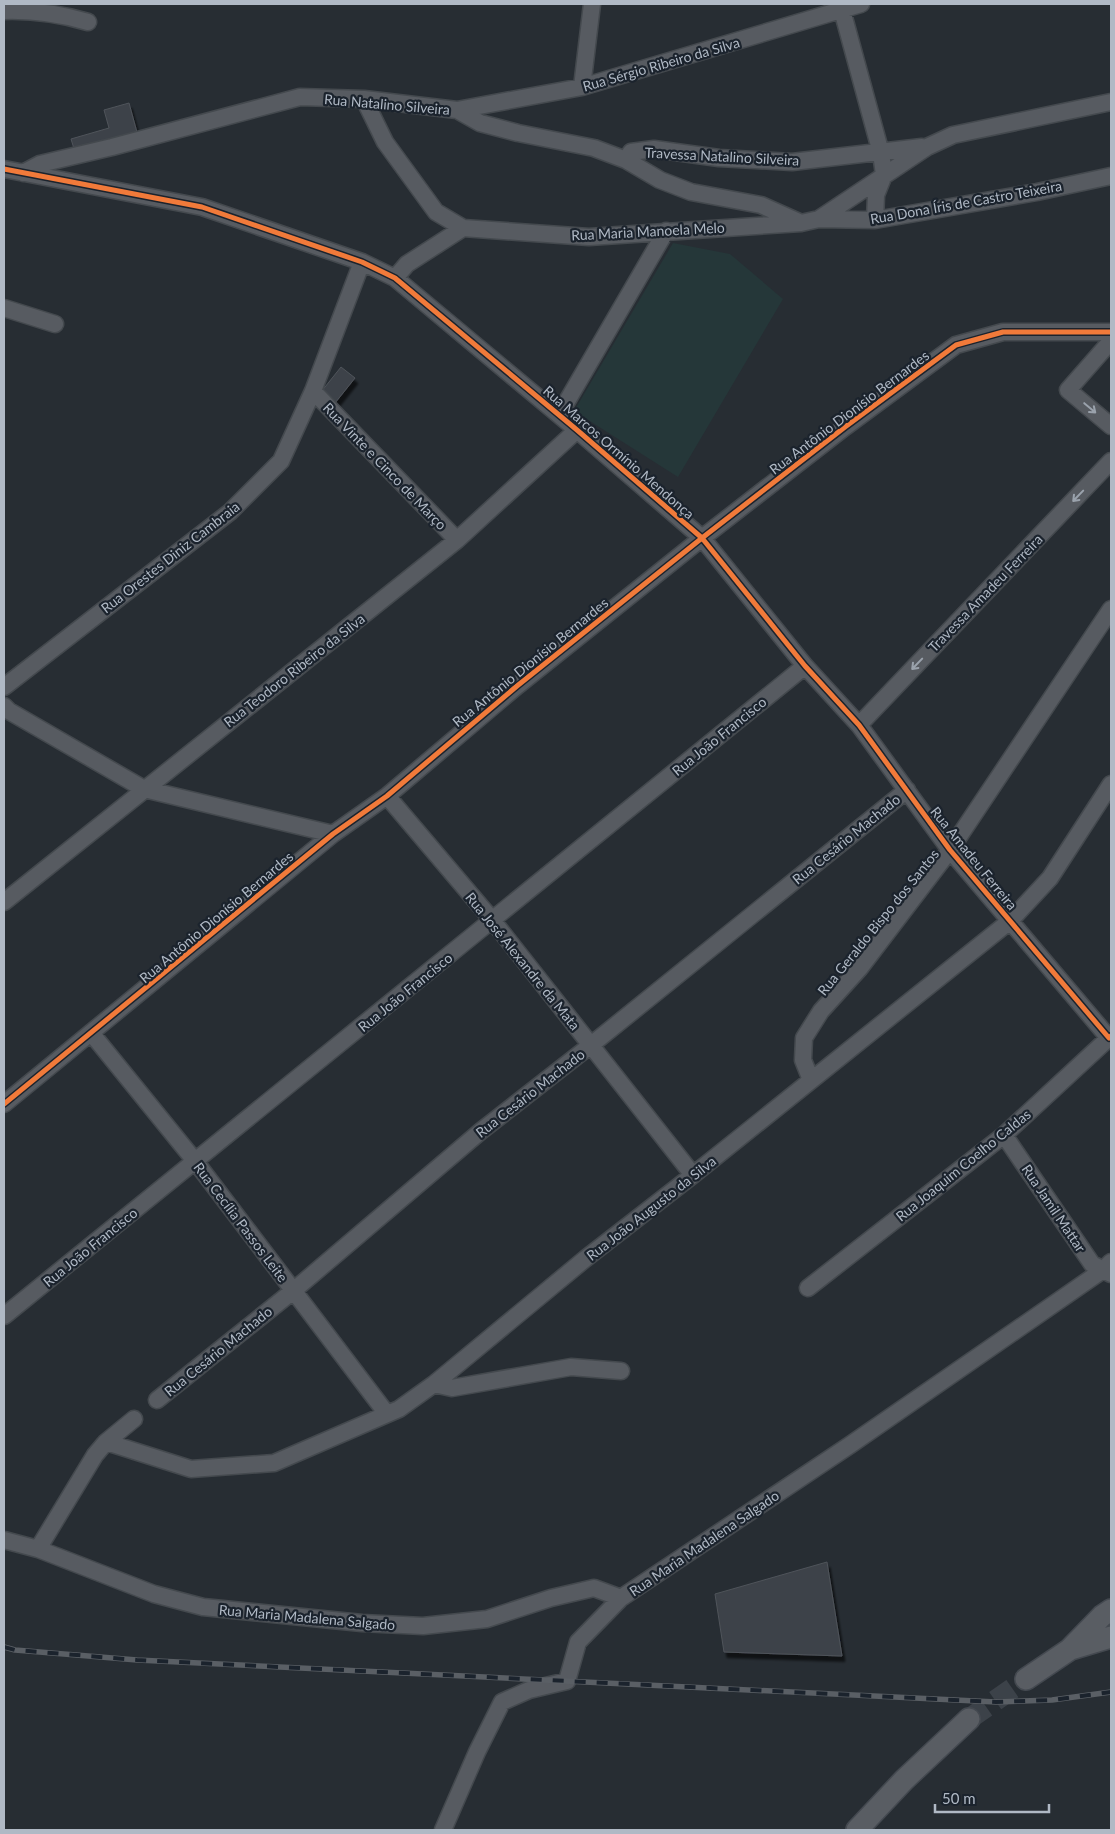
<svg xmlns="http://www.w3.org/2000/svg" width="1115" height="1834" viewBox="0 0 1115 1834" font-family="Lato,sans-serif">
	<style>
		.green { fill: #253739 }
		.building { fill: #3e4248; stroke: #4f545b; filter: url(#shadow) }
		.lines { fill: none; stroke-linecap: round; stroke-linejoin: round }
		.major-tunnel { stroke: #3c4249; stroke-width: 21; stroke-dasharray: 21 11; stroke-linecap: butt }
		.minor-casing { stroke: #44494e; stroke-width: 19 }
		.major-casing { stroke: #444950; stroke-width: 24 }
		.minor { stroke: #575b61; stroke-width: 16 }
		.major { stroke: #595d63; stroke-width: 21 }
		.rail-casing { stroke: #5a5f65; stroke-width: 5.5 }
		.rail { stroke: #1b232d; stroke-width: 4; stroke-dasharray: 11; stroke-linecap: butt }
		.cycleway-casing { stroke: #1b232d; stroke-width: 8 }
		.cycleway { stroke: #f17a3a; stroke-width: 5 }
		.oneway { stroke: #9aa2ac }
		.labels { text-anchor: middle; dominant-baseline: central; stroke-width: 4.5; stroke-linejoin: round; paint-order: stroke }
		.street-label { font-size: 14px; fill: #b0b9c5; stroke: #1b232d }
	</style>
	<defs>
		<filter id="shadow"><feDropShadow dx="3" dy="5.5" stdDeviation="1" flood-color="#0009"/></filter>
	</defs>
	<rect width="100%" height="100%" fill="#272d33"/>
	<path class="green" d="M673,243L730,254L783,299L678,477L574,411Z"/>
	<path class="building" d="M129,103L138,136L76,155L71,139L109,128L104,110Z
		M341,367L355,378L335,403L321,392Z
		M827,1562L842,1656L724,1652L715,1594Z"/>
	<g class="lines">
		<path class="major-tunnel" d="M969,1719L1026,1679"/>
		<defs>
			<path id="minor" d="M842,10L881,153L884,175L876,195L875,220
				M4,11C33,10 60,14 88,22
				M582,87L592,4
				M364,99L385,142L436,212L463,228L589,237L801,223L819,219L875,220L1037,192L1111,176
				M457,110L582,87L861,4
				M626,160L631,152L654,149L719,158L792,162L922,147
				M4,169L202,207L362,262L395,278L577,430L702,538L805,666L859,725L950,850L1109,1038
				M23,173L40,164L112,147L300,97L364,99L457,110L480,123L518,133L594,148L626,160L660,180L691,192L761,205L799,222
				M819,219L927,147L953,135L1111,102
				M395,278L407,264L463,228
				M4,308L55,324
				M1111,341L1068,390L1111,426
				M313,391L457,540
				M559,415L666,231
				M4,687L230,512L281,461L313,391L362,262
				M4,706L9,711L144,789L333,834
				M859,725L1111,461
				M387,796L493,921L693,1175
				M4,902L457,540L577,430
				M92,1034L195,1161L387,1414
				M811,1080L803,1060L804,1038L821,1011L860,968L950,850L1111,609
				M4,1104L333,834L387,796L517,686L702,538L845,427L956,345L1003,332H1111
				M1004,1135L1092,1264L1111,1274
				M808,1288L1004,1135L1111,1036
				M4,1316L805,666
				M434,1384L452,1388L571,1367L621,1371
				M157,1400L293,1291L481,1131L591,1045L907,790
				M106,1442L191,1469L274,1463L399,1409L434,1384L585,1259L693,1175L1010,921L1050,878L1111,784
				M4,1540L38,1549L154,1594L203,1607L362,1623L423,1626L487,1619L551,1598L594,1588L621,1598
				M38,1549L95,1455L106,1442L134,1419
				M443,1830L477,1752L502,1702L529,1690L567,1681L578,1642L621,1598L850,1445L1103,1270L1111,1262"/>
			<path id="major" d="M1071,1649L1111,1637
				M1026,1679L1069,1650L1102,1616L1111,1610
				M857,1830L904,1780L969,1719"/>
		</defs>
		<use href="#minor" class="minor-casing"/>
		<use href="#major" class="major-casing"/>
		<use href="#minor" class="minor"/>
		<use href="#major" class="major"/>
		<defs>
			<path id="rail" d="M4,1647L15,1650L137,1660L996,1702L1052,1700L1111,1692"/>
		</defs>
		<use href="#rail" class="rail-casing"/>
		<use href="#rail" class="rail"/>
		<defs>
			<path id="cycleway" d="M4,169L202,207L362,262L395,278L577,430L702,538L805,666L859,725L950,850L1109,1038L1111,1036
				M4,1104L333,834L387,796L517,686L702,538L845,427L956,345L1003,332H1111"/>
		</defs>
		<use href="#cycleway" class="cycleway-casing"/>
		<use href="#cycleway" class="cycleway"/>
	</g>
	<defs><path id="oneway-shaft" d="M-6 0H5M1.5-3L5.5 0L1.5 3" fill="none" stroke-width="1.6" stroke-linecap="round" stroke-linejoin="round" transform="scale(1.25)"/></defs>
	<g class="oneway">
		<use href="#oneway-shaft" transform="translate(1090 408) rotate(40)"/>
		<use href="#oneway-shaft" transform="translate(1078 496) rotate(134)"/>
		<use href="#oneway-shaft" transform="translate(917 664) rotate(134)"/>
	</g>
	<g class="labels">
		<g class="street-label">
			<text transform="translate(661 64) rotate(-16)">Rua Sérgio Ribeiro da Silva</text>
			<text transform="translate(387 104) rotate(5)">Rua Natalino Silveira</text>
			<text transform="translate(722 156) rotate(3)">Travessa Natalino Silveira</text>
			<text transform="translate(966 202) rotate(-10)">Rua Dona Íris de Castro Teixeira</text>
			<text transform="translate(648 231) rotate(-3)">Rua Maria Manoela Melo</text>
			<text transform="translate(849 412) rotate(-37)">Rua Antônio Dionísio Bernardes</text>
			<text transform="translate(619 452) rotate(41)">Rua Marcos Ormínio Mendonça</text>
			<text transform="translate(385 466) rotate(46)">Rua Vinte e Cinco de Março</text>
			<text transform="translate(170 557) rotate(-38)">Rua Orestes Diniz Cambraia</text>
			<text transform="translate(985 593) rotate(-46)">Travessa Amadeu Ferreira</text>
			<text transform="translate(530 662) rotate(-39)">Rua Antônio Dionísio Bernardes</text>
			<text transform="translate(294 670) rotate(-38)">Rua Teodoro Ribeiro da Silva</text>
			<text transform="translate(719 736) rotate(-39)">Rua João Francisco</text>
			<text transform="translate(846 839) rotate(-39)">Rua Cesário Machado</text>
			<text transform="translate(974 858) rotate(51)">Rua Amadeu Ferreira</text>
			<text transform="translate(216 917) rotate(-40)">Rua Antônio Dionísio Bernardes</text>
			<text transform="translate(878 922) rotate(-51)">Rua Geraldo Bispo dos Santos</text>
			<text transform="translate(523 961) rotate(51)">Rua José Alexandre da Mata</text>
			<text transform="translate(405 992) rotate(-39)">Rua João Francisco</text>
			<text transform="translate(530 1093) rotate(-38)">Rua Cesário Machado</text>
			<text transform="translate(963 1165) rotate(-39)">Rua Joaquim Coelho Caldas</text>
			<text transform="translate(651 1208) rotate(-38)">Rua João Augusto da Silva</text>
			<text transform="translate(1054 1208) rotate(56)">Rua Jamil Mattar</text>
			<text transform="translate(241 1222) rotate(53)">Rua Cecília Passos Leite</text>
			<text transform="translate(90 1247) rotate(-39)">Rua João Francisco</text>
			<text transform="translate(218 1351) rotate(-39)">Rua Cesário Machado</text>
			<text transform="translate(704 1543) rotate(-34)">Rua Maria Madalena Salgado</text>
			<text transform="translate(307 1617) rotate(5)">Rua Maria Madalena Salgado</text>
		</g>
	</g>
	<rect width="1115" height="1834" fill="none" stroke="#b0b9c5" stroke-width="10"/>
	<path d="M935 1804v8h114v-8" fill="none" stroke="#b0b9c5" stroke-width="2.5"/>
	<text x="942" y="1804" font-size="15" fill="#b0b9c5" stroke="#1b232d" stroke-width="4" paint-order="stroke">50 m</text>
</svg>
